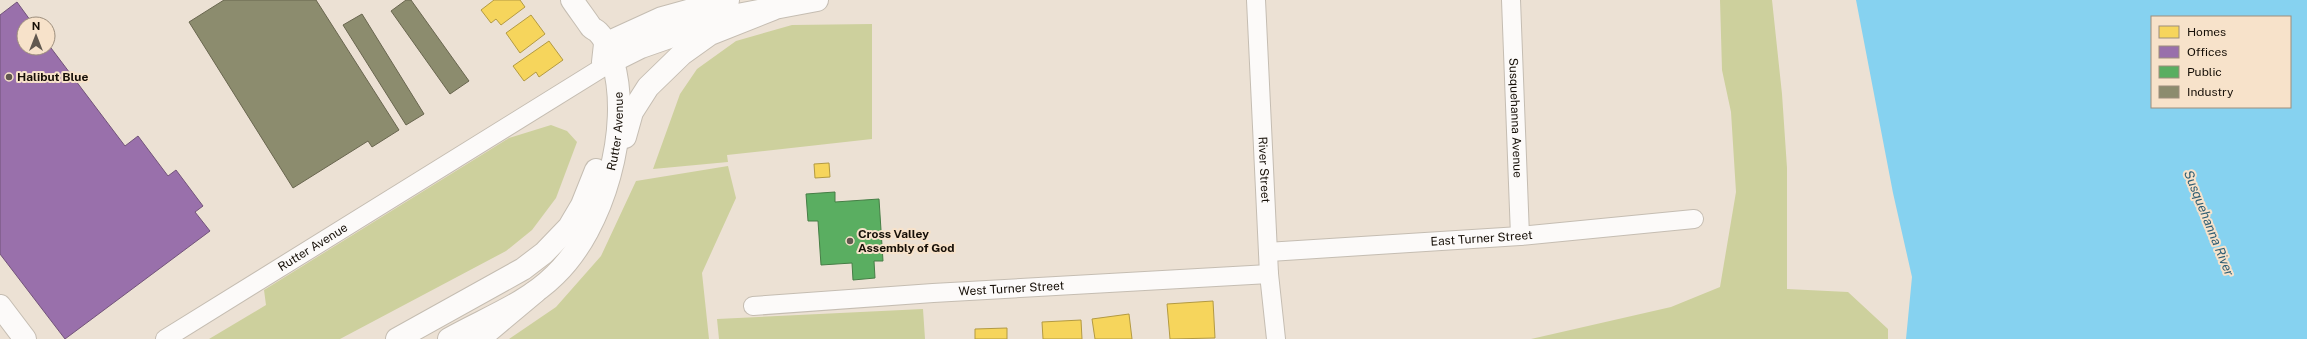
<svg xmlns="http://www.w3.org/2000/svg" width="2307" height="339" viewBox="0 0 2307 339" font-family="'Public Sans',sans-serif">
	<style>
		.green { fill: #cdd09d }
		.water { fill: #86d2f0; fill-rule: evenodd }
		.homes { fill: #f6d55c; stroke: #b39a42 }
		.offices { fill: #9970ab; stroke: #72537a }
		.public { fill: #5aae61; stroke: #467e46 }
		.industry { fill: #8c8c6e; stroke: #69664f }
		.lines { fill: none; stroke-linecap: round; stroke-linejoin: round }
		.minor-casing { stroke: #c5bdb2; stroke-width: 20 }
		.tertiary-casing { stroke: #c5bdb2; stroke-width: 24 }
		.secondary-casing { stroke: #c5bdb2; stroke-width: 24 }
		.motorway-casing { stroke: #c5bdb2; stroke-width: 24 }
		.minor { stroke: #fcfaf9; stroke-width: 18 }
		.tertiary { stroke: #fcfaf9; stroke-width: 22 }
		.secondary { stroke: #fcfaf9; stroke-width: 22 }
		.motorway { stroke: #fcfaf9; stroke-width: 22 }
		.poi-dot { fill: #61584f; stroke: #f7e2ca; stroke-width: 1.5 }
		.labels { text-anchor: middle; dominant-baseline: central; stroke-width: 4; stroke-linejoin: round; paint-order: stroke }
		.poi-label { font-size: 12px; font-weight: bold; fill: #160f07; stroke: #f7e2ca; text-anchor: start }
		.street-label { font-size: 12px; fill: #160f07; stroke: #f7e2ca }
		.water-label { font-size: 13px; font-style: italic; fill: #305e73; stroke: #f7e2ca }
	</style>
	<rect width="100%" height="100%" fill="#ece1d4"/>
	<path class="green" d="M1720,0H1772L1782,94L1787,168V289L1848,292L1888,329V339H1531L1671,307L1720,287L1736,192L1731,112L1722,70Z
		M872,24V139L727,155L728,162L653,169L680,94L697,69L736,41L792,25Z
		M551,125L567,131L577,142L556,198L532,230L506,251L340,339H209L266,305L264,290L509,138Z
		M728,166L736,198L702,273L709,339H509L556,307L601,256L636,181Z
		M923,309L925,339H719L717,319Z"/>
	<path class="water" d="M1856,0H2307V339H1906L1912,277L1893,193ZM2152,17H2290V107H2152Z"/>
	<path class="homes" d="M494,0H520L525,7L501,25L496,19L491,23L481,10Z
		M531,15L545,34L520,53L506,33Z
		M549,41L563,60L539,77L536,72L524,81L513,66Z
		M829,163L830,177L815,178L814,164Z
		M1213,301L1215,338L1170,339L1167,304Z
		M1129,314L1132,339H1095L1092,319Z
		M1081,320L1082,339H1043L1042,322Z
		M1007,328V339H975V329Z"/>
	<path class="offices" d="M17,2L33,24H24V48H48V44L125,146L138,136L168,176L176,170L203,206L195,212L210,231L65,339L0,254V15Z"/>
	<path class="public" d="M835,192V202L879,199L883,261H874L875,278L853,280L852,263L821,265L818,221H808L806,194Z"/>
	<path class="industry" d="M224,0H316L399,130L372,147L368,141L293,188L189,22Z
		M406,0H411L469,81L450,94L391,11Z
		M362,14L424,114L406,125L343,25Z"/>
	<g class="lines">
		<defs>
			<g id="minor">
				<path id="s1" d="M1256,0L1269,274L1276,339"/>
				<path id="s2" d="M1511,0L1520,236"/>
				<path id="s3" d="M1268,252L1520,236L1694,219"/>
				<path id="s4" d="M753,306L933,293L1269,274"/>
				<path id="s5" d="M165,339L613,61"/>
			</g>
			<path id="tertiary" d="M613,61L641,47L727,17L817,0
				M603,62L605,44L662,18L728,0"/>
			<g id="secondary">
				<path d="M625,137L632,112L648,87L682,54L710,34L773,9"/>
				<path d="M397,339L523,269L544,253L569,227L582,205L596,170"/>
				<path id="s6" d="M449,339C484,319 526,304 555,275C604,228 632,128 613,62C611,53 605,39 598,32C596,30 593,29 591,27C585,18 578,9 572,0"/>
			</g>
			<path id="motorway" d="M0,306L25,339
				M479,339L535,292"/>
		</defs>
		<use href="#minor" class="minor-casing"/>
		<use href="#tertiary" class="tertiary-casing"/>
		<use href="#secondary" class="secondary-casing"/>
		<use href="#motorway" class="motorway-casing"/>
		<use href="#minor" class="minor"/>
		<use href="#tertiary" class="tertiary"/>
		<use href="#secondary" class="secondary"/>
		<use href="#motorway" class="motorway"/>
	</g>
	<g class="poi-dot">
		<circle cx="9" cy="77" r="4"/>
		<circle cx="850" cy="241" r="4"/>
	</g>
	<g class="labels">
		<g class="poi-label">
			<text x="17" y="77">Halibut Blue</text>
			<text x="858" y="234">Cross Valley<tspan x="858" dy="14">Assembly of God</tspan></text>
		</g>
		<g class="street-label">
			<text stroke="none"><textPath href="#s2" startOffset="118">Susquehanna Avenue</textPath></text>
			<text stroke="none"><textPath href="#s6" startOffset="284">Rutter Avenue</textPath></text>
			<text stroke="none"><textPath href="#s1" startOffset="170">River Street</textPath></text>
			<text stroke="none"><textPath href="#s3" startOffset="214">East Turner Street</textPath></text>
			<text stroke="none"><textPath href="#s5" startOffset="174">Rutter Avenue</textPath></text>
			<text stroke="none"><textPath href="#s4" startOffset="259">West Turner Street</textPath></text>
		</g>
		<g class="water-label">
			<text transform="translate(2209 223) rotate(68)">Susquehanna River</text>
		</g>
	</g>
	<rect x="2151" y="16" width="140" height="92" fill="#f7e2ca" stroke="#9d8e7c"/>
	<rect x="2159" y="26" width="20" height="12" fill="#f6d55c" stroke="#9d8e7c"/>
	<text x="2187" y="36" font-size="12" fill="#160f07">Homes</text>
	<rect x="2159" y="46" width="20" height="12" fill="#9970ab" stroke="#9d8e7c"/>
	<text x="2187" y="56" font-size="12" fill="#160f07">Offices</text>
	<rect x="2159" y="66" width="20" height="12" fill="#5aae61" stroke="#9d8e7c"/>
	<text x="2187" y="76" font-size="12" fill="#160f07">Public</text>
	<rect x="2159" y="86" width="20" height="12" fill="#8c8c6e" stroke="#9d8e7c"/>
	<text x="2187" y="96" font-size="12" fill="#160f07">Industry</text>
	<g transform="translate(36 36)"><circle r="19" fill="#f7e2ca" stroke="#9d8e7c"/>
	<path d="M0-3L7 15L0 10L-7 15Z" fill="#61584f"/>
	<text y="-6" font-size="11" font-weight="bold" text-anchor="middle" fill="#160f07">N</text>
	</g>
</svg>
